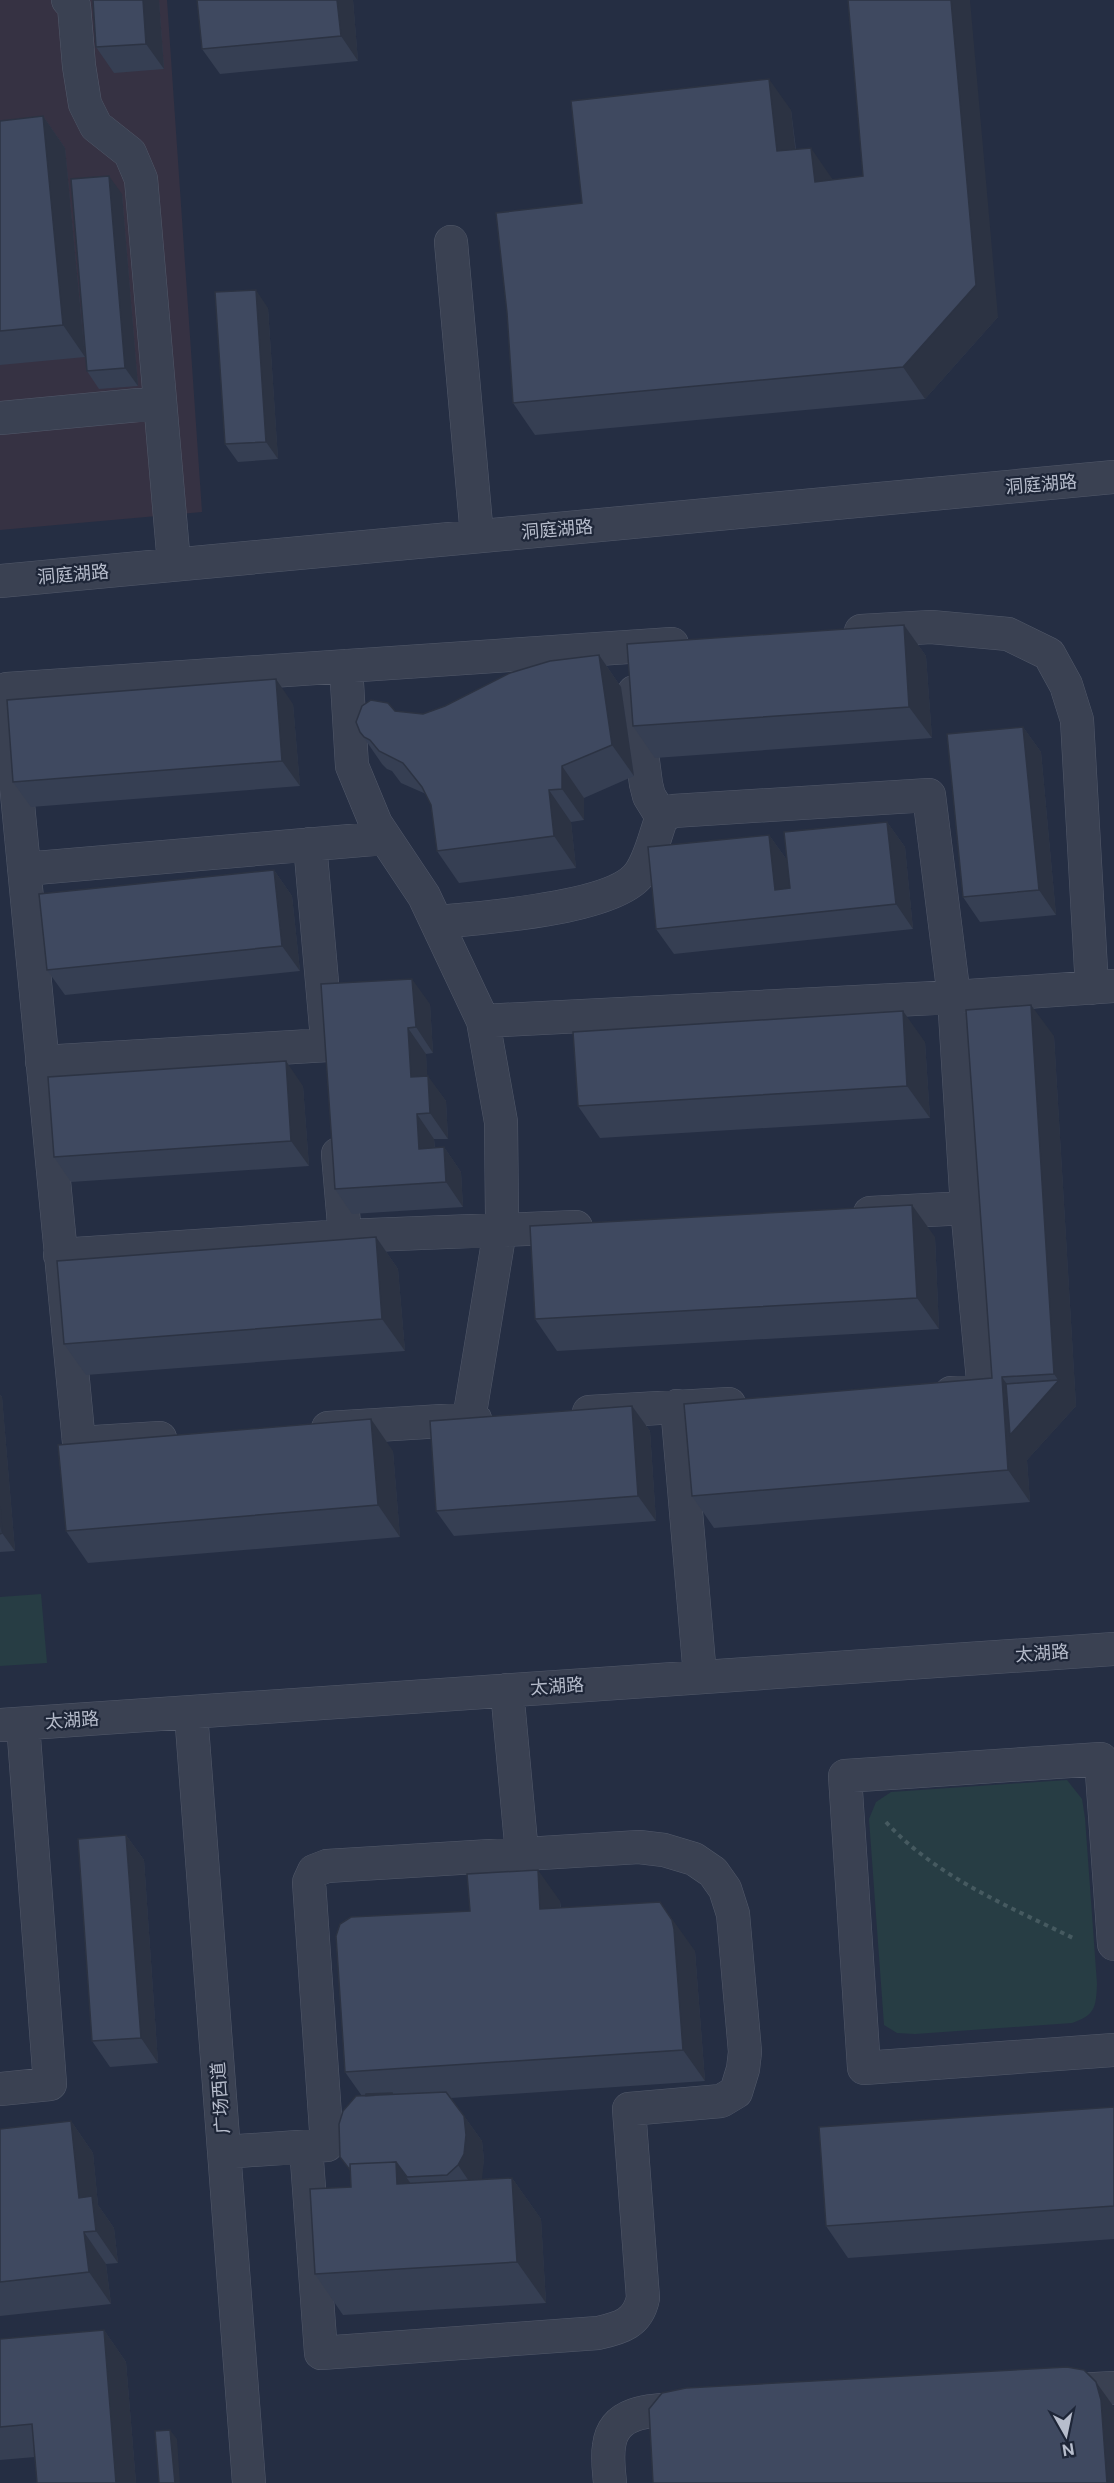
<svg xmlns="http://www.w3.org/2000/svg" width="1114" height="2483" viewBox="0 0 1114 2483" font-family="'Public Sans','Noto Sans SC',sans-serif">
	<style>
		.medical { fill: #363243 }
		.green { fill: #273d44 }
		.lines { fill: none; stroke-linecap: round; stroke-linejoin: round }
		.minor-casing { stroke: #52596a; stroke-width: 34 }
		.path { stroke: #465a60; stroke-width: 4; stroke-dasharray: 4.5 4.5; stroke-linecap: butt }
		.minor { stroke: #3a4152; stroke-width: 33 }
		.wall { fill: #363f53 }
		.shaded-wall { fill: #2c3343 }
		.building { fill: #3f4960; stroke: #2c3343; stroke-width: 1.5 }
		.labels { text-anchor: middle; dominant-baseline: central; stroke-width: 4.5; stroke-linejoin: round; paint-order: stroke }
		.street-label { font-size: 18px; fill: #b7bdcc; stroke: #1e2638 }
	</style>
	<rect width="100%" height="100%" fill="#252e43"/>
	<path class="medical" d="M0,0H167L202,512L0,530Z"/>
	<path class="green" d="M41,1594L47,1663L0,1666V1597Z
		M1067,1780L1082,1799L1085,1818L1097,1984C1096,2008 1095,2015 1072,2023L915,2034L897,2033L884,2025L869,1819L876,1802L891,1792Z"/>
	<g class="lines">
		<defs>
			<path id="minor" d="M68,0L74,6L79,66L85,104L96,126L130,153L141,179L174,564
				M451,242L477,536
				M0,418L160,403
				M0,581L1114,477
				M861,631L931,627L1008,634L1049,654L1066,685L1077,720L1092,988
				M346,666L352,766L376,824L424,896L483,1021L501,1122L502,1218L469,1419
				M634,692L646,784L649,796L662,817
				M310,844L326,1028
				M24,869L385,838
				M437,922C480,918 616,909 640,873C651,857 655,835 662,817L673,811L929,795L954,997L967,1208L984,1391L951,1393
				M483,1021L954,997L1114,986
				M42,1062L328,1045
				M870,1213L967,1208
				M345,1236L576,1227
				M60,1255L345,1236L338,1154
				M677,1406L700,1676
				M589,1412L729,1404
				M328,1428L475,1419
				M160,1438L79,1443L7,689L672,644
				M507,1690L522,1854
				M191,1713L249,2483
				M0,1725L1114,1649
				M1114,1944L1101,1759L845,1776L864,2068L1114,2050
				M0,2089L50,2084L23,1724
				M224,2152L327,2145L309,1882L314,1871L327,1866L639,1847L664,1850L694,1859L713,1872L725,1889L733,1914L745,2052L743,2069L736,2092L721,2101L629,2109L643,2298C638,2323 621,2328 598,2333L321,2353L306,2147
				M1056,2391L1114,2388
				M610,2483C609,2471 607,2458 609,2446C614,2405 662,2411 693,2409"/>
		</defs>
		<use href="#minor" class="minor-casing"/>
		<path class="path" d="M886,1822C936,1877 1010,1907 1075,1939"/>
		<use href="#minor" class="minor"/>
	</g>
	<path class="wall" d="M159,0L164,69L114,73L96,47Z
		M353,0L358,61L220,74L202,49Z
		M791,110L796,149L998,317L925,399L535,435L513,403L582,203Z
		M43,116L65,148L85,357L0,365V121Z
		M122,194L138,386L99,389L87,371Z
		M268,308L278,459L238,462L225,444Z
		M904,625L926,656L932,738L655,758L633,726Z
		M599,655L621,687L634,776L584,798V820L571,822L576,868L459,883L437,851L431,805L426,794L401,783L392,771L387,769L382,764L360,732L395,711L423,714Z
		M293,704L300,786L31,807L13,782Z
		M1023,727L1041,752L1056,915L980,922L963,897Z
		M887,822L905,847L913,929L674,954L656,929L769,835L787,860Z
		M274,870L292,896L300,971L65,995L47,970Z
		M321,984L430,1004L433,1053L426,1054L427,1076L446,1101L448,1139H434L435,1148L444,1147L461,1172L463,1207L352,1214L335,1189Z
		M1054,1036L1076,1406L1027,1460L1030,1502L714,1528L692,1496L992,1378Z
		M925,1042L930,1118L600,1138L578,1106Z
		M303,1086L309,1166L71,1182L54,1157Z
		M376,1237L398,1269L405,1351L86,1375L64,1344Z
		M935,1237L939,1329L557,1351L535,1319Z
		M0,1395L2,1397L15,1551L0,1552Z
		M632,1406L650,1431L656,1521L454,1536L436,1511Z
		M393,1451L400,1537L88,1563L66,1531Z
		M126,1835L144,1860L158,2063L110,2067L92,2041Z
		M560,1901L561,1908L695,1951L705,2081L451,2098L482,2141L484,2160L481,2179L512,2178L541,2219L546,2303L343,2315L315,2274L351,2187L350,2171L362,2096L345,2072L470,1911Z
		M1114,2107V2239L848,2258L826,2226Z
		M71,2121L93,2153L98,2205L114,2228L118,2263L106,2264L111,2304L0,2316V2129Z
		M104,2330L126,2362L136,2483H37L35,2457L0,2460V2339Z"/>
	<path class="shaded-wall" d="M143,0H159L164,69L146,44Z
		M337,0H353L358,61L341,36Z
		M951,0H970L998,317L925,399L903,367Z
		M769,79L791,110L799,183L777,151Z
		M43,116L65,148L85,357L63,325Z
		M811,148L833,180L815,182Z
		M109,176L122,194L138,386L125,368Z
		M256,290L268,308L278,459L266,442Z
		M904,625L926,656L932,738L909,707Z
		M599,655L621,687L634,776L612,745Z
		M276,679L293,704L300,786L282,761Z
		M1023,727L1041,752L1056,915L1039,890Z
		M562,766L584,798V820L562,789Z
		M549,790L571,822L576,868L554,836Z
		M887,822L905,847L913,929L896,904Z
		M769,835L787,860L793,915L775,890Z
		M274,870L292,896L300,971L282,946Z
		M412,979L430,1004L433,1053L416,1027Z
		M1031,1005L1054,1036L1076,1406L1054,1374Z
		M903,1011L925,1042L930,1118L907,1086Z
		M408,1028L426,1054L429,1102L411,1077Z
		M286,1061L303,1086L309,1166L291,1141Z
		M428,1076L446,1101L448,1139L430,1113Z
		M417,1114L434,1139L437,1174L419,1149Z
		M444,1147L461,1172L463,1207L446,1182Z
		M912,1205L935,1237L939,1329L917,1298Z
		M376,1237L398,1269L405,1351L382,1319Z
		M1002,1377L1024,1409L1059,1380L1076,1406L1027,1460L1030,1502L1008,1470Z
		M0,1395L2,1397L15,1551L2,1533L0,1506Z
		M632,1406L650,1431L656,1521L638,1496Z
		M371,1419L393,1451L400,1537L378,1505Z
		M126,1835L144,1860L158,2063L141,2038Z
		M538,1870L560,1901L562,1940L540,1909Z
		M660,1902L695,1951L705,2081L683,2050Z
		M464,2116L482,2141L484,2160L482,2179L475,2190L458,2165Z
		M71,2121L93,2153L98,2205L114,2228L118,2263L96,2231L79,2198Z
		M396,2162L424,2203L397,2184Z
		M512,2178L541,2219L546,2303L517,2262Z
		M84,2232L106,2264L111,2304L89,2272Z
		M104,2330L126,2362L136,2483H116Z
		M1096,2382L1114,2407V2483H1107Z
		M170,2430L177,2439L180,2483H175Z"/>
	<path class="building" d="M93,0H143L146,44L96,47Z
		M197,0H337L341,36L202,49Z
		M848,0H951L976,285L903,367L513,403L507,313L496,213L582,203L571,101L769,79L777,151L811,148L815,182L863,176Z
		M43,116L63,325L0,331V121Z
		M109,176L125,368L87,371L71,179Z
		M256,290L266,442L225,444L215,292Z
		M904,625L909,707L633,726L627,644Z
		M599,655L612,745L562,766V789L549,790L554,836L437,851L431,805L422,787L403,763L379,751L370,740L364,737L360,732L356,722L362,706L371,700L388,703L395,711L423,714L445,706L510,673L550,661Z
		M276,679L282,761L13,782L7,700Z
		M1023,727L1039,890L963,897L947,734Z
		M887,822L896,904L656,929L648,847L769,835L775,890L790,888L784,832Z
		M274,870L282,946L47,970L39,894Z
		M412,979L416,1027L408,1028L411,1077L428,1076L430,1113L417,1114L419,1149L444,1147L446,1182L335,1189L321,984Z
		M1031,1005L1054,1374L1002,1377L1008,1470L692,1496L684,1404L992,1378L966,1010Z
		M903,1011L907,1086L578,1106L573,1032Z
		M286,1061L291,1141L54,1157L48,1077Z
		M912,1205L917,1298L535,1319L530,1226Z
		M376,1237L382,1319L64,1344L57,1261Z
		M1059,1380L1010,1435L1006,1384Z
		M632,1406L638,1496L436,1511L430,1421Z
		M371,1419L378,1505L66,1531L58,1445Z
		M0,1506L2,1533L0,1534Z
		M126,1835L141,2038L92,2041L78,1839Z
		M538,1870L540,1909L660,1902L672,1920L674,1929L683,2050L345,2072L336,1936L340,1924L351,1917L470,1911L467,1874Z
		M446,2092L464,2116L466,2135L464,2154L458,2165L447,2175L407,2177L396,2162L350,2164V2170L340,2157L339,2124L343,2111L356,2096Z
		M392,2093V2094L366,2096V2094Z
		M1114,2107V2206L826,2226L819,2127Z
		M71,2121L79,2198L92,2196L96,2231L84,2232L89,2272L0,2282V2129Z
		M396,2162L397,2184L512,2178L517,2262L315,2274L310,2189L351,2187L350,2164Z
		M104,2330L116,2483H37L32,2424L0,2427V2339Z
		M1067,2367L1084,2370L1096,2382L1101,2400L1107,2483H653L649,2409L662,2393L686,2388Z
		M170,2430L175,2483H159L155,2431Z"/>
	<g class="labels">
		<g class="street-label">
			<text transform="translate(1041 484) rotate(-5)">洞庭湖路</text>
			<text transform="translate(557 529) rotate(-5)">洞庭湖路</text>
			<text transform="translate(73 574) rotate(-5)">洞庭湖路</text>
			<text transform="translate(1042 1653) rotate(-4)">太湖路</text>
			<text transform="translate(557 1686) rotate(-4)">太湖路</text>
			<text transform="translate(72 1720) rotate(-4)">太湖路</text>
			<text transform="translate(220 2098) rotate(-94)">广场西道</text>
		</g>
	</g>
	<g transform="translate(1066 2435) rotate(171)" stroke="#1e2638" stroke-width="4.5" paint-order="stroke">
	<path d="M0-4.5L10 22L0 15L-10 22Z" fill="#b7bdcc"/>
	<text y="-9" font-size="16" font-weight="bold" text-anchor="middle" fill="#b7bdcc">N</text>
	</g>
</svg>
